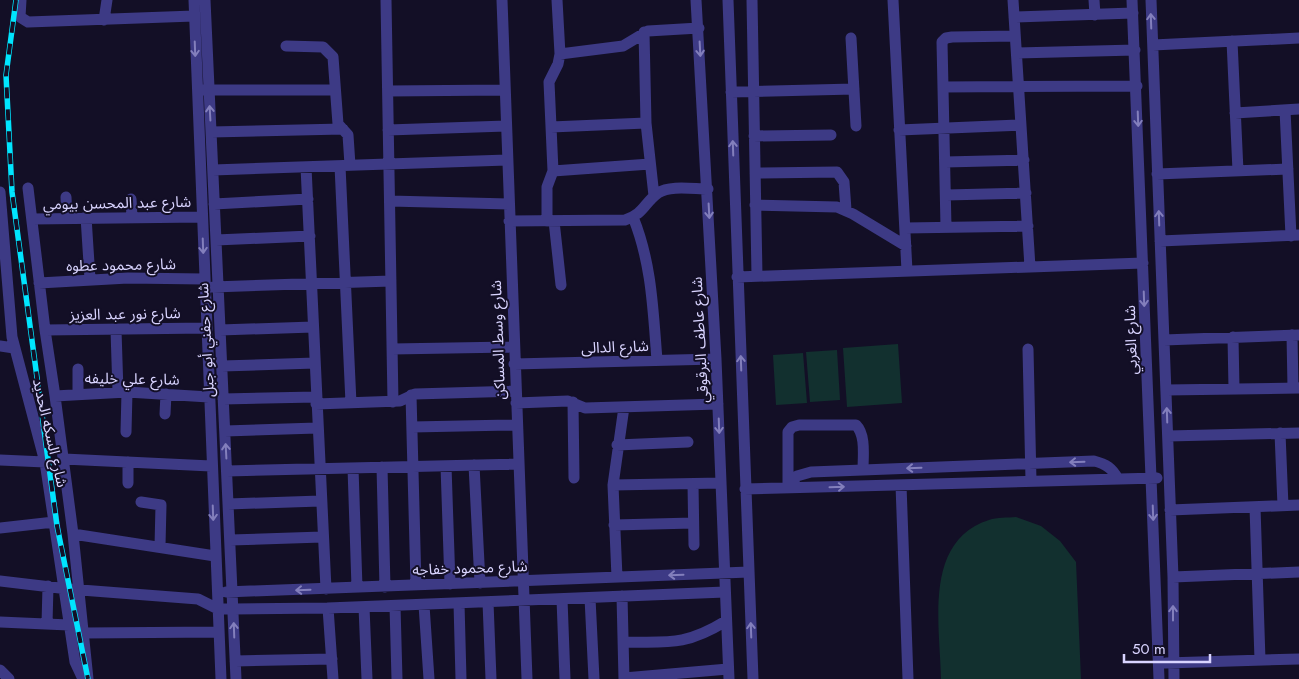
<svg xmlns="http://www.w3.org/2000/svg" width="1299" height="679" viewBox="0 0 1299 679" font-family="Jost,'Noto Sans Arabic',sans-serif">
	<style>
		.green { fill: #12302f }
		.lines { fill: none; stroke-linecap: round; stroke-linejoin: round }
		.minor { stroke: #3d3a85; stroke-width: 11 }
		.rail-casing { stroke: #00e5ff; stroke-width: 5.5 }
		.rail { stroke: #130f26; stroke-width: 4; stroke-dasharray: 11; stroke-linecap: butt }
		.oneway { stroke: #837fbc }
		.labels { text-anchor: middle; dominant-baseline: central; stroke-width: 4; stroke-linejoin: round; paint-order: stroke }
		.street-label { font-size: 15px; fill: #d9d4ff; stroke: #130f26 }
	</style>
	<rect width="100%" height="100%" fill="#130f26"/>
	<path class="green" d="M898,344L902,403L847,407L843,348Z
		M837,350L840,400L810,402L806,352Z
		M803,353L807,403L776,405L773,355Z
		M1016,517L1041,526L1060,541L1076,562L1081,679H941C940,625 923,541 989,520C997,517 1008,518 1016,517Z"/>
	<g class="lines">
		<path class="minor" d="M21,0L20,17L28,22L194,16
			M194,0L221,679
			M205,0L236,679
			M386,0L393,402
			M502,0L527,679
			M696,0L716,359L729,679
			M728,0L753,679
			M752,0L757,276
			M893,0L907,271
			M1013,0L1030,267
			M1094,0L1095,15
			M1132,0L1159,679
			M1151,0L1173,577L1174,679
			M1014,17L1133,13
			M104,20L107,0
			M644,32L646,123L654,196
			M851,38L856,126
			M1232,41L1238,171
			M1153,45L1299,38
			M286,46L323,47L333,57L338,124L348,135L350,165
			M1017,53L1135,50
			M560,54L623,46L648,31L699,28
			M943,87L1137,86
			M202,90H335
			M388,91L505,90
			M731,92L854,89
			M1285,110L1291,236
			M1235,113L1299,109
			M551,127L646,123
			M388,130L506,126
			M899,130L1021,125
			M211,132L343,129
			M754,136L831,135
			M945,162L1024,160
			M340,166L351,403
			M306,167L326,589
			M213,170L507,160
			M553,171L650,164
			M755,173L837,172L844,182L846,210
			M1157,174L1288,169
			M28,188L45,330L55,396L73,534L88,679
			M0,192L12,337L45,462L75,662L83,679
			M946,195L1026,193
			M66,197L67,218
			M131,199L132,217
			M390,201L509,204
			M214,204L308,199
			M755,205L837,207L853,214L906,246
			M86,217L90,279
			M633,217C652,264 653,311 657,360
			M32,219L201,217
			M509,221L625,220C644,214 644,203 658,193C670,185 693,189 708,189
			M547,221V187L553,171L549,82L558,64L560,54L557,0
			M554,221L561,285
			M946,227L942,42L946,38L952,37L1015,36
			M905,228L1028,226
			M216,240L310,236
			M1160,241L1299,235
			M737,277L1143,263
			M39,283L128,278L204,279
			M213,287L391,281
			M45,330L206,328
			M116,330L118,392
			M220,330L313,327
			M1292,335L1293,388
			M1233,337L1234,389
			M1164,340L1299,335
			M0,346L14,348
			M392,349L514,347
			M1028,349L1031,481
			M514,364L716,359
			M222,366L315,363
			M78,369V393
			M1166,390L1299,388
			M411,395L416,585
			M55,396L127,392L209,397
			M223,399L316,397
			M573,402L574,478
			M516,403L568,401L585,408L718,404
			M316,404L400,401L415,394L515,391
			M165,414L166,394
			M412,427L516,425
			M225,431L317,428
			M126,432L127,392
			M1280,433L1283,506
			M1168,436L1299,433
			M617,445L688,442
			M64,459L211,466
			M0,460L45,462
			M474,465L480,583
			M446,466L450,584
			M382,467L385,587
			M353,468L357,587
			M227,471L518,464
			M128,483V462
			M693,484L694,545
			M613,485L721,483
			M901,485L908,679
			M788,488L797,476L811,472L1094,461C1106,464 1112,468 1118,479
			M788,488V432L792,427L799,425H856C866,435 863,456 863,470
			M745,489L1157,478
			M141,502L161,505L160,546
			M228,504L320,501
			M1255,507L1260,660
			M1170,510L1299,505
			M614,525L693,523
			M0,528L54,522
			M73,534L215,556
			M230,540L322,537
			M617,577L613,485L624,407
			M1173,577L1299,572
			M0,581L68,589L198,599L218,609H233L328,608L725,592
			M226,592L749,572
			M622,596L624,679
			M590,598L594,679
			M562,599L565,679
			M488,602L491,679
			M459,603L461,679
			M424,605L429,679
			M395,606L397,679
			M364,607L367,679
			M328,608L333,679
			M0,622L69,625
			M47,624L48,586
			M84,633L219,632
			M623,642C669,642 685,646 726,621
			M235,661L332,659
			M1166,663L1299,659
			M0,670L9,679
			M624,678L728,669"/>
		<defs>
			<path id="rail" d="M16,0L6,75L12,192L57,526L88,679"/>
		</defs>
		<use href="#rail" class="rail-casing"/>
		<use href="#rail" class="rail"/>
	</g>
	<defs><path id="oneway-shaft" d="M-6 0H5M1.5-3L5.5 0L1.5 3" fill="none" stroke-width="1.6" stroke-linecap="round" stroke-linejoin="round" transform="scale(1.25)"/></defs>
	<g class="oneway">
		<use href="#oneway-shaft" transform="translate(1151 21) rotate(-92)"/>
		<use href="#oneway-shaft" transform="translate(195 49) rotate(88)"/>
		<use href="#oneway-shaft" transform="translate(700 49) rotate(87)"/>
		<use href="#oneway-shaft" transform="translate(210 113) rotate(-93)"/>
		<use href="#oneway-shaft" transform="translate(1138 119) rotate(88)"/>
		<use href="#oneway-shaft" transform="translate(733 148) rotate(-92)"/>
		<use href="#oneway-shaft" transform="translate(709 211) rotate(87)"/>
		<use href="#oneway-shaft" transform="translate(1159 218) rotate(-92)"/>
		<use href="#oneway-shaft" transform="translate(203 246) rotate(88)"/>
		<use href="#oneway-shaft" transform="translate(1144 299) rotate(88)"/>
		<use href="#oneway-shaft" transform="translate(741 363) rotate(-92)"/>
		<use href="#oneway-shaft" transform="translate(1167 415) rotate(-92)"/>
		<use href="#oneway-shaft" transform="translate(719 426) rotate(88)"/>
		<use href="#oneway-shaft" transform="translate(226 451) rotate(-93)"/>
		<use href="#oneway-shaft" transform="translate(1077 462) rotate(178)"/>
		<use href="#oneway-shaft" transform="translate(914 468) rotate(178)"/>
		<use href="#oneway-shaft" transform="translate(837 487) rotate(-2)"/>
		<use href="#oneway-shaft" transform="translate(213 513) rotate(88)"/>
		<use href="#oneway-shaft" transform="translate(1153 513) rotate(88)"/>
		<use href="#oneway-shaft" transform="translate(676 575) rotate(178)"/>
		<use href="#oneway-shaft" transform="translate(303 590) rotate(178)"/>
		<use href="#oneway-shaft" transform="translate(1173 613) rotate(-90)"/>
		<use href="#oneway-shaft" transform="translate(234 630) rotate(-92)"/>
		<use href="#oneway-shaft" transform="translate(751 630) rotate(-92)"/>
	</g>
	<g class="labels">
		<g class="street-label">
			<text transform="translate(117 203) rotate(-1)">شارع عبد المحسن بيومي</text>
			<text transform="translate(121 265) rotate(-1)">شارع محمود عطوه</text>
			<text transform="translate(125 314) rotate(-1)">شارع نور عبد العزيز</text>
			<text transform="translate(206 340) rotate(-93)">شارع حفني أبو جبل</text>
			<text transform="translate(498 340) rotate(-92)">شارع وسط المساكن</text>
			<text transform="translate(700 340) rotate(-93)">شارع عاطف البرقوقي</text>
			<text transform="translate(1131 340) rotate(-92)">شارع الغربي</text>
			<text transform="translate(615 347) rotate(-2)">شارع الدالى</text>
			<text transform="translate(132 379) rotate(1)">شارع علي خليفه</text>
			<text transform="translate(50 433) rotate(77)">شارع السكه الحديد</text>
			<text transform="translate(470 568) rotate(-2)">شارع محمود خفاجه</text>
		</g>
	</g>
	<path d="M1124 654v8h86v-8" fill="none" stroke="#d9d4ff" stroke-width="2.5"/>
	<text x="1132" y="654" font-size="15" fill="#d9d4ff" stroke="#130f26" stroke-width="4" paint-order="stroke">50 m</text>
</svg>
